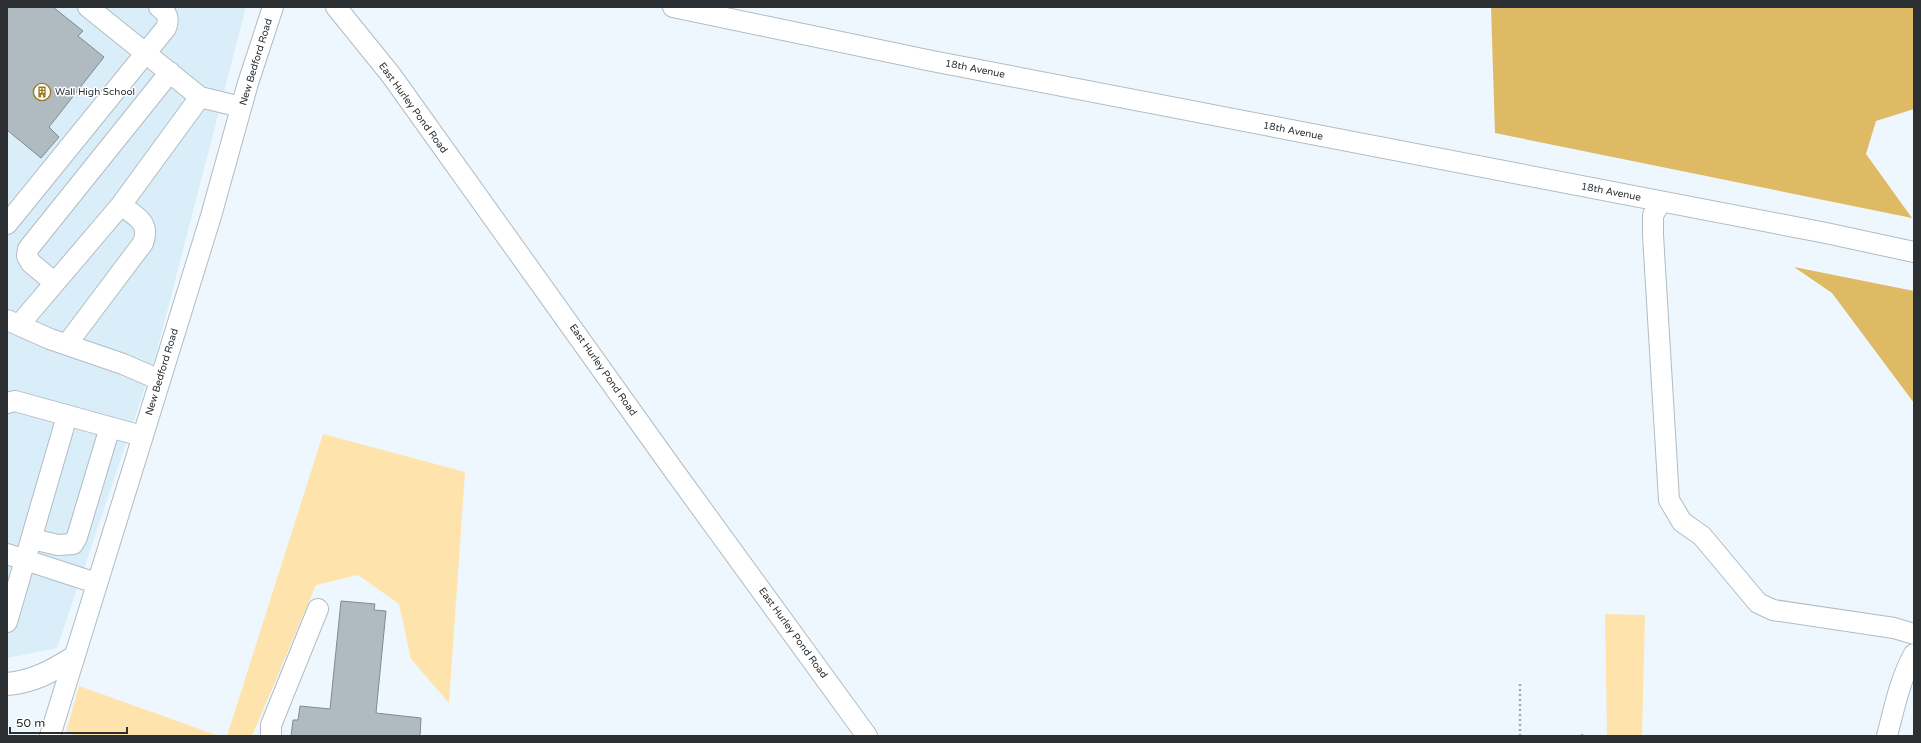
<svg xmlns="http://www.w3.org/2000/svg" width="1921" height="743" viewBox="0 0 1921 743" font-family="'Varela Round',sans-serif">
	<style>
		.built { fill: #daeefa }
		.green { fill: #fee4ac }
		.forest { fill: #dfba65 }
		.building { fill: #afbac1; stroke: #808b92 }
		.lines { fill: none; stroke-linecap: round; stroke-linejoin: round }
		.minor-casing { stroke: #b1bcc4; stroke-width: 22 }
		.highway-casing { stroke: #b1bcc4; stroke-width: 24 }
		.path { stroke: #9fa7ab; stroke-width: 2.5; stroke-dasharray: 2 3; stroke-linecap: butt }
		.minor { stroke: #fff; stroke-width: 20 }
		.highway { stroke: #fff; stroke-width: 22 }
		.labels { text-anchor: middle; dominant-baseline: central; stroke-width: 3; stroke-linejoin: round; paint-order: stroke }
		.street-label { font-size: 10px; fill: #2c3033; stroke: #fff }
		.poi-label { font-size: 10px; fill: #2c3033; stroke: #fff; text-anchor: start }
	</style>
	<rect width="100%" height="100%" fill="#edf7fd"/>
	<path class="built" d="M7,7H246L155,358L57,648L7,658Z"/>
	<path class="green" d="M323,434L465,472L449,703L411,659L399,604L358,575L316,585L252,736H227Z
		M1605,614L1645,615L1642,736H1607Z
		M79,686L219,736H76L66,732Z"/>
	<path class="forest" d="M1491,7H1914V109L1876,121L1866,154L1912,218L1495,133Z
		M1794,267L1914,291V403L1832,293Z"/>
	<path class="building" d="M7,7H53L83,31L78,36L104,57L49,127L59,137L41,158L7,130Z
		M341,601L375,604L374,610L386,611L376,713L421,718L420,736H291L293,720H298L300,706L330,709Z"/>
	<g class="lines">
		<defs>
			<path id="minor" d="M88,7L200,97L241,107
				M336,7L391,75L672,468L867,736
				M673,7L932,61L1826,233L1914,252
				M1661,202L1653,215V235L1669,500L1682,522L1702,536L1758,603L1773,610L1894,628L1914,634
				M121,205L200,97
				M7,224L166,28C170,18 167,13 159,7
				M55,283L31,263L27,256L28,249L170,72
				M7,320L50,339L123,364L160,380
				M19,325L121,205C135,216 151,222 143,243L67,344
				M7,403L15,401L142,436
				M32,539L58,545L73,544L77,537L110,427
				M7,554L96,583
				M7,622L67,416
				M50,736L211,216L248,83L273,7
				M271,736V725L318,609
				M1887,736C1894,709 1900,679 1914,654"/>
			<path id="highway" d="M7,684C33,682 52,671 73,658"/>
		</defs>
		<use href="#minor" class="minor-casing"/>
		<use href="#highway" class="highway-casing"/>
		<path class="path" d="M1520,736V683
			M1582,736V733"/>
		<use href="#minor" class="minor"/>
		<use href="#highway" class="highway"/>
	</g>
	<defs>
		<symbol id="building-ring" viewBox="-11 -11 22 22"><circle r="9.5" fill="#fff" stroke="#9c7a24" stroke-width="1.5"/><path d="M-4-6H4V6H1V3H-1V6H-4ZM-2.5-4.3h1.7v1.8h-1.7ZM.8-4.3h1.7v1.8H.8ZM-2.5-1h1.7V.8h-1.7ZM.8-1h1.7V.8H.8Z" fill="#9c7a24"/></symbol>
	</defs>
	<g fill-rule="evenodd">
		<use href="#building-ring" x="32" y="82" width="20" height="20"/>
	</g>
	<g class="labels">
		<g class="street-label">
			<text transform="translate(256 62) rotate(-73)">New Bedford Road</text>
			<text transform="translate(975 69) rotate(11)">18th Avenue</text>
			<text transform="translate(413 108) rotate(54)">East Hurley Pond Road</text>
			<text transform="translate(1293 131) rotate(11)">18th Avenue</text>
			<text transform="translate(1611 192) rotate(11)">18th Avenue</text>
			<text transform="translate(603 370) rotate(55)">East Hurley Pond Road</text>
			<text transform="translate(162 372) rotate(-73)">New Bedford Road</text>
			<text transform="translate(793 633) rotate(54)">East Hurley Pond Road</text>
		</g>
		<g class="poi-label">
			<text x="55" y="92">Wall High School</text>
		</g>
	</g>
	<rect width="1921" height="743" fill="none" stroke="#2c3033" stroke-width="16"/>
	<path d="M10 727v6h117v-6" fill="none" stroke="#2c3033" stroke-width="2"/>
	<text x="16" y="727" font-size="12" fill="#2c3033" stroke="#ffffff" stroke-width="3" paint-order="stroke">50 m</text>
</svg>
